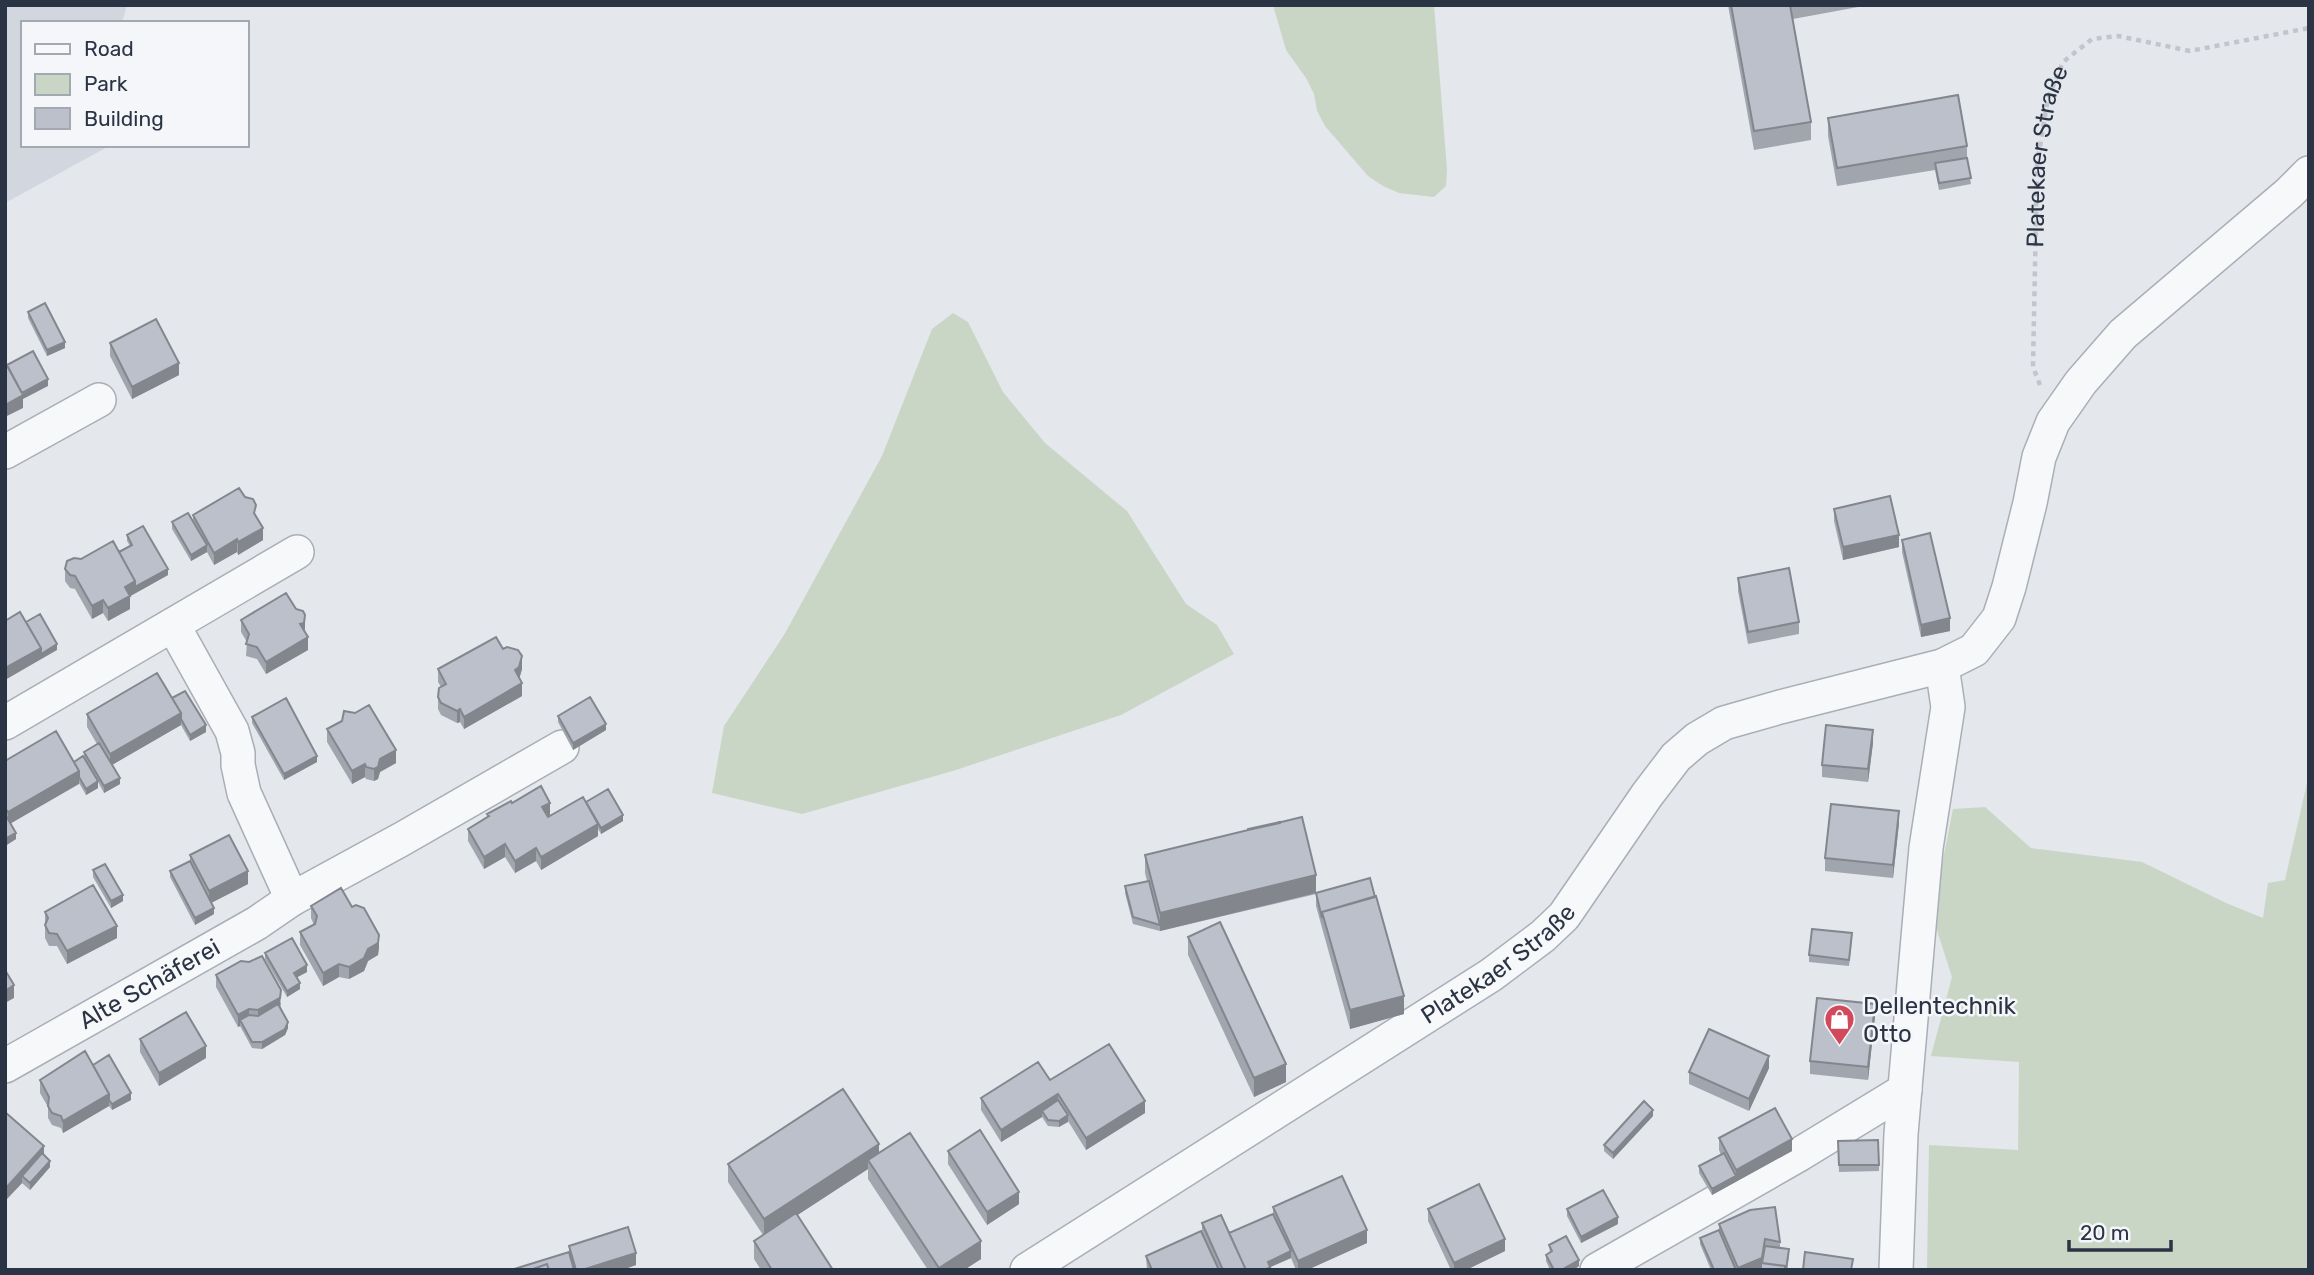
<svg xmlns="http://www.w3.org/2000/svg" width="2314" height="1275" viewBox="0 0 2314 1275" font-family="Rubik,sans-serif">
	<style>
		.built { fill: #d2d6de }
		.green { fill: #c9d6c5 }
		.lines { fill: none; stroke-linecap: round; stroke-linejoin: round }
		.minor-casing { stroke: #a9aeb7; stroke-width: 36 }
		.path { stroke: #c2c5cb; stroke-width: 4.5; stroke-dasharray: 5 5; stroke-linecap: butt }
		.minor { stroke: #f7f8fa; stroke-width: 33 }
		.wall { fill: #a1a5ae }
		.shaded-wall { fill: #83868d }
		.building { fill: #bbc0ca; stroke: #83868d; stroke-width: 2 }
		.labels { text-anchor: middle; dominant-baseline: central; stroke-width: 5; stroke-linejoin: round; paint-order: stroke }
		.street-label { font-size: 24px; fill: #2b3445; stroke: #f4f6f9 }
		.poi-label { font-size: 24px; fill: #2b3445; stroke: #f4f6f9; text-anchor: start }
	</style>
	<rect width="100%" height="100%" fill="#e4e7ec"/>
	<path class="built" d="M5,5H127L122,23H23V145H111L5,203Z"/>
	<path class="green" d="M1273,5H1434L1447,170L1446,186L1434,197L1399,193L1383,186L1368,176L1325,126L1317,111L1314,94L1306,78L1286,50Z
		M953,313L968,322L1003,392L1045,443L1127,511L1186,604L1217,625L1234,654L1121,715L956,770L802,814L712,793L724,726L784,635L882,456L932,329Z
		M2309,774V1270H1927L1929,1145L2018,1150L2019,1062L1931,1056L1952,977L1932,915L1953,809L1985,807L2031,848L2142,862L2226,903L2263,918L2268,883L2285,880Z"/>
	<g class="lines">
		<defs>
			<g id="minor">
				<path d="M5,452L99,400"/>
				<path d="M173,625L232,731L238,753V765L244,793L292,899"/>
				<path d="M5,723L297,552"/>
				<path id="s2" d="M5,1066L257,923L292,899L402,839L562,747"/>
				<path id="s3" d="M1027,1270L1491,975L1543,936L1564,916L1647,795L1676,757L1697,739L1724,723L1780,707L1942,666L1974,650L1999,618L2009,587L2030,503L2039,457L2053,422L2081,382L2123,334L2289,193L2309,173"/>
				<path d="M1597,1270L1800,1154L1905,1090"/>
				<path d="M1896,1270L1901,1134L1918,938L1926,848L1948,707L1942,666"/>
			</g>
		</defs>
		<use href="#minor" class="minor-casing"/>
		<path class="path" id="s1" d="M2040,385L2033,367L2037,164L2048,98L2063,62L2092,39L2118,36L2190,51L2309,28"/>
		<use href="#minor" class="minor"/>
	</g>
	<path class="wall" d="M1728,5H1869L1793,19L1811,122V140L1754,150Z
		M1828,118L1967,146V158L1971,184L1939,190L1935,170L1837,186L1828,136Z
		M28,312L65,348L47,356L28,318Z
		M110,343L179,375L132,399L110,356Z
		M1834,509L1899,547L1843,560L1834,521Z
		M193,515L256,517L263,540L238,555L237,552L214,565L207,552L191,561L172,529V522H193Z
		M127,535L168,575L130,596V609L108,621L103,613L92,619L75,589L70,588L65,581V569L81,559L119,552L130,546L127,541Z
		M1902,540L1950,631L1921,637L1902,552Z
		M1738,578L1799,622V634L1748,644L1738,591Z
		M241,620L305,628V631L308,650L266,674L257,659L246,656L247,642L241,632Z
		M503,649L522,669L519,678L522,696L464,729L460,722L457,723L441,715L438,709V697L441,687L438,682V669Z
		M172,698L206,732L190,741L181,725L112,765L120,784L104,793L98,782V788L86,795L79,783L11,823L16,839L5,846V761L74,762L84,757V752L97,744L87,727V714Z
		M558,716L606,730L573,750L558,722Z
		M252,717L317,762L284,780L252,723Z
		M327,729L396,763L380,772L378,779L374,781L366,779L365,777L352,784L327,742Z
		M1873,743L1868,782L1822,777V765Z
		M512,803L550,815L548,817L586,803L623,821L601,834L598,829V836L541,870L536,861L515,873L505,857L484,869L468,841V829L487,817V814Z
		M1899,823L1893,878L1825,871V858Z
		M190,855L248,884L211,903L214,914L195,925L170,877V871L190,861Z
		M1145,855L1316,893L1404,1014L1350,1029L1316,906V894L1160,931L1133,924L1125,893V886L1147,881L1145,873Z
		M93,870L123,901L111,908L93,877Z
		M311,906L352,907L379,947L378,955L368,961L364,971L349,979L339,977L323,986L300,945V932L314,925L311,918Z
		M45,912L117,938L67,964L57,946H49L45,938Z
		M1188,937L1286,1082L1254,1097L1188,955Z
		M1852,940L1849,966L1809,962V955Z
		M265,953L307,972L297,977L300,989L287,997L265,959Z
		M216,975L281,1003L280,1008L288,1028L285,1035L262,1049L252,1048L240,1026L238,1027L216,987Z
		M1875,1016L1868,1080L1810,1074V1061Z
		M140,1039L206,1058L159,1086L140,1052Z
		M93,1065L131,1100L112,1110L109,1106L63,1133L61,1128L52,1125L48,1118V1107L40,1093V1080Z
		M1769,1068L1749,1111L1689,1084V1072Z
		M1050,1080L1145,1113L1086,1150L1068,1121L1059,1127L1048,1126L1042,1117L1001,1142L981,1110V1098Z
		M5,1112L44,1155L50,1167L30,1190L22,1183L5,1201Z
		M1653,1116L1613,1159L1604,1151V1145Z
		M1719,1138L1792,1151L1712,1195L1699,1173V1166L1721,1155L1719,1150Z
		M1838,1141L1879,1165V1171L1839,1172Z
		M948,1151L1019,1204L987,1225L948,1164Z
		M879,1153L981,1259L964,1270H928L868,1179V1169L797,1215L833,1270H761L754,1259V1241L763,1235L728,1182V1164Z
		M1273,1207L1367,1243L1307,1270H1296L1291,1258L1270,1267V1270H1147L1146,1256L1202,1232V1223L1229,1233L1273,1214Z
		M1428,1209L1505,1251L1466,1270H1451L1428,1221Z
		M1567,1209L1618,1224L1581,1243L1567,1216Z
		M1719,1224L1780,1242V1248L1789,1255L1787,1270H1711L1700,1244V1238L1719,1230Z
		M1549,1245L1579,1266L1573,1270H1550L1546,1261V1255L1550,1253Z
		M569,1246L636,1265L622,1270H511L569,1252Z"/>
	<path class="shaded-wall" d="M65,342V348L47,356V350Z
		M179,363V375L132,399V387Z
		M48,379V386L23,399V408L5,417V405L20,395Z
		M263,528V540L238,555V542Z
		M1899,535V547L1843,560V547Z
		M237,539V552L214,565V553Z
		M207,545V552L191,561V555Z
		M168,569V575L127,598L130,596V609L108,621V608L125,587L135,581Z
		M103,600V613L92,619V606Z
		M305,615V628L304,635L300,624Z
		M1950,618V631L1921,637V625Z
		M308,637V650L266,674V662Z
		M57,644V650L5,680V668L41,648Z
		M522,656V669L519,680L515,670Z
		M522,683V696L464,729V717Z
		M460,709V722L457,723V711Z
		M181,713V725L110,766V754Z
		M606,724V730L573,750V743Z
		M206,725V732L190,741V735Z
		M1873,730V743L1868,782V769Z
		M396,750V763L380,772L378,779L374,781V769L380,759Z
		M317,756V762L284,780V774Z
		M365,764V777L352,784V771Z
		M79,771V784L8,825V812Z
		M120,778V784L104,793V786Z
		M98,781V788L86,795V789Z
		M550,803V815L542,820V807Z
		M1899,811V823L1893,878V865Z
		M623,815V821L601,834V828Z
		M598,824V836L541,870V857Z
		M16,833V839L5,846V839Z
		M505,844V857L484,869V857Z
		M536,848V861L515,873V861Z
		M248,871V884L209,904V891Z
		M1316,875V893L1160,931V913Z
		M123,895V901L111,908V901Z
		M214,908V914L195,925V918Z
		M117,926V938L67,964V951Z
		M379,935V947L378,955L368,961L364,971L349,979V967L368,949Z
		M339,964V977L323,986V973Z
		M307,965V972L294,979V973Z
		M300,983V989L287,997V991Z
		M14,985V998L5,1003V991Z
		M281,990L280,1010L258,1022V1010Z
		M1404,996V1014L1350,1029V1010Z
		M1875,1004V1016L1868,1080V1067Z
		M249,1009V1021L240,1020V1026L238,1027V1015Z
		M288,1022V1028L285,1035L262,1049V1042Z
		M206,1046V1058L159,1086V1073Z
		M1769,1056V1068L1749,1111V1099Z
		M1286,1064V1082L1254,1097V1078Z
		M131,1093V1100L112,1110V1104Z
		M109,1094V1106L63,1133V1121Z
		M1058,1094V1106L1042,1111V1117L1001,1142V1130Z
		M1145,1101V1113L1086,1150V1138Z
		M1653,1110V1116L1613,1159V1153Z
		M1068,1115V1122L1059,1127V1121Z
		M1792,1139V1151L1712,1195V1189L1736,1176V1170Z
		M879,1144V1162L868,1160V1169L764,1237V1219Z
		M44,1146V1158L22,1176V1183L5,1201V1189Z
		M50,1161V1167L30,1190V1183Z
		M1019,1192V1204L987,1225V1212Z
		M1618,1217V1224L1581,1243V1237Z
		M1367,1230V1243L1307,1270H1298V1261Z
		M1505,1239V1251L1466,1270H1454V1263Z
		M1765,1239V1252L1762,1270H1738V1268Z
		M981,1241V1259L964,1270H939V1268Z
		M1291,1251V1258L1268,1268V1262Z
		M636,1253V1265L622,1270H582Z
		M1579,1260V1266L1573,1270H1561Z"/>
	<path class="building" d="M1731,5H1790L1811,122L1754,131Z
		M1958,95L1967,146L1837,168L1828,118Z
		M1967,158L1971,178L1939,183L1935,163Z
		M45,303L65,342L47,350L28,312Z
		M156,319L179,363L132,387L110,343Z
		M33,351L48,379L22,393L7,365Z
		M5,362L23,395L5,405Z
		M239,488L245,497L253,499L256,505L254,513L263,528L238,542L237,539L214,553L193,515Z
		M1890,496L1899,535L1843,547L1834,509Z
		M188,513L207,545L191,555L172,522Z
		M143,526L168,569L135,587V581L119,552L132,545L127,535Z
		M1930,533L1950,618L1921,625L1902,540Z
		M113,541L135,581L125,587L130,596L108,608L103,600L92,606L75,576L70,575L65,569L67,561L74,558L81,559Z
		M1789,568L1799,622L1748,632L1738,578Z
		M286,593L296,609L303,611L305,615L304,623L300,624L308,637L266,662L257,647L246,644L249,634L241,620Z
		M20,612L41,648L5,668V621Z
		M40,614L57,644L41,654V648L26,622Z
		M496,637L503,649L507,647L518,650L522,656L519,667L515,670L522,683L464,717L460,709L457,711L441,703L438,697L439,688L446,684L438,669Z
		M157,673L181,713L110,754L87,714Z
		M185,691L206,725L190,735L181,719V713L172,698Z
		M590,697L606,724L573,743L558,716Z
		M286,698L317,756L284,774L252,717Z
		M369,705L396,750L380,759L378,767L374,769L366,767L365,764L352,771L327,729L342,721L344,711L355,713Z
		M1826,725L1873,730L1868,769L1822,765Z
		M56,731L79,771L8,812L5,808V761Z
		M99,743L120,778L104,786L84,752Z
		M83,756L98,781L86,789L79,777V771L74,762Z
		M541,786L550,803L542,807L548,817L583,797L598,824L541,857L536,848L515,861L505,844L484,857L468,829L489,816L487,814L511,801L512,803Z
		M608,789L623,815L601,828L586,802Z
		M1831,804L1899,811L1893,865L1825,858Z
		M5,814L16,833L5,839Z
		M1302,817L1316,875L1160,913L1145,855Z
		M1280,822V823L1248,830V829Z
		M229,835L248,871L209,891L190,855Z
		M190,861L214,908L195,918L170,871Z
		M105,864L123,895L111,901L93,870Z
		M1370,878L1375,897L1322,912V918L1316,893Z
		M1149,881L1160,925L1133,917L1125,886Z
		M93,885L117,926L67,951L57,934L49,933L45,925L48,918L45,912Z
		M341,888L352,907L356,905L364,908L379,935L378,943L368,949L364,958L349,967L339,964L323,973L300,932L315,924L317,916L311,906Z
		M1376,896L1404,996L1350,1010L1322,912Z
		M1220,922L1286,1064L1254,1078L1188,937Z
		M1812,929L1852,933L1849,960L1809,955Z
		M292,938L307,965L294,973L300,983L287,991L265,953Z
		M262,956L281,990L280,998L258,1010L249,1009L238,1015L216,975L241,961L249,962Z
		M5,970L14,985L5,991Z
		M1817,998L1875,1004L1868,1067L1810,1061Z
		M278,1004L288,1022L285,1029L262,1042H252L240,1020L249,1015L258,1016Z
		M186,1012L206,1046L159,1073L140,1039Z
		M1709,1029L1769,1056L1749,1099L1689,1072Z
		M1109,1044L1145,1101L1086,1138L1058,1094L1001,1130L981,1098L1038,1062L1050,1080Z
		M85,1051L109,1094L63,1121L61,1116L52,1113L48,1106L49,1097L40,1080Z
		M109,1055L131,1093L112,1104L109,1100V1094L93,1065Z
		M843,1089L879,1144L764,1219L728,1164Z
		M1058,1100L1068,1115L1059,1121L1048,1120L1042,1111Z
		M1644,1101L1653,1110L1613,1153L1604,1145Z
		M1775,1108L1792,1139L1736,1170L1719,1138Z
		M5,1112L44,1146L5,1189Z
		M980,1130L1019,1192L987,1212L948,1151Z
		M910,1133L981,1241L939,1268L868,1160Z
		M1878,1140L1879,1165H1839L1838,1141Z
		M42,1153L50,1161L30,1183L22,1176Z
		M1724,1153L1736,1176L1712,1189L1699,1166Z
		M1342,1176L1367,1230L1298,1261L1273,1207Z
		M1479,1184L1505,1239L1454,1263L1428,1209Z
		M1603,1190L1618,1217L1581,1237L1567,1209Z
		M1775,1207L1780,1242L1765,1239L1762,1258L1738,1268L1719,1224L1750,1210Z
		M796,1213L833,1270H772L754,1241Z
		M1273,1214L1291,1251L1268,1262L1270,1267L1265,1270H1246L1229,1233Z
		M1221,1215L1246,1270H1223L1202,1223Z
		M628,1227L636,1253L582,1270H576L569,1246Z
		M1719,1230L1736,1270H1714L1700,1238Z
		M1201,1231L1219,1270H1152L1146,1256Z
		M1566,1236L1579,1260L1561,1270H1554L1546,1255L1552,1251L1549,1245Z
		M1765,1246L1789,1249L1786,1270L1785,1266L1762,1263Z
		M569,1252L574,1270H549L547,1264L530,1270H511Z
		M1805,1252L1853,1259L1851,1270H1803Z
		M1761,1263L1785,1266V1270H1761Z
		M547,1264L549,1270H530Z"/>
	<defs>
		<symbol id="shop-pin" viewBox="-11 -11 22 30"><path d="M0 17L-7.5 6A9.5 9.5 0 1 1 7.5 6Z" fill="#d1495b" stroke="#f4f6f9"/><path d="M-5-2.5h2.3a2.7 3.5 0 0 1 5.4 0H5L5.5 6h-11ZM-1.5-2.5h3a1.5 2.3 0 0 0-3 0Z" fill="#fff"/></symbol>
	</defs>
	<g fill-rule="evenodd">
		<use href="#shop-pin" x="1822" y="1002" width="35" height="47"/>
	</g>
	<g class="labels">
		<g class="street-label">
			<text stroke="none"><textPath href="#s1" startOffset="231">Platekaer Straße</textPath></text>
			<text stroke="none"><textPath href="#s3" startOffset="562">Platekaer Straße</textPath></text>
			<text stroke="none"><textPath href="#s2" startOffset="166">Alte Schäferei</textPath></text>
		</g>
		<g class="poi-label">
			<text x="1863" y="1006">Dellentechnik<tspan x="1863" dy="28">Otto</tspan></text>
		</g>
	</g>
	<rect width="2314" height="1275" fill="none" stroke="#2b3445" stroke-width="14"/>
	<rect x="21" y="21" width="228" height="126" fill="#f4f6f9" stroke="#a4a8b1" stroke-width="2"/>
	<rect x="35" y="44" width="35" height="10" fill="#f7f8fa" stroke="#a4a8b1" stroke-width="2"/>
	<text x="84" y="56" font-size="21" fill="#2b3445">Road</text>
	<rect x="35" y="74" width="35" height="21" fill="#c9d6c5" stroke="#a4a8b1" stroke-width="2"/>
	<text x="84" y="91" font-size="21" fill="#2b3445">Park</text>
	<rect x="35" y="108" width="35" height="21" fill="#bbc0ca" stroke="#a4a8b1" stroke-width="2"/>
	<text x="84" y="126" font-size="21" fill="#2b3445">Building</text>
	<path d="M2069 1240v10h102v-10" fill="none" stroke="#2b3445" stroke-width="3.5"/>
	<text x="2080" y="1240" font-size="21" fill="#2b3445" stroke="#f4f6f9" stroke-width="5" paint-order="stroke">20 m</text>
</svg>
